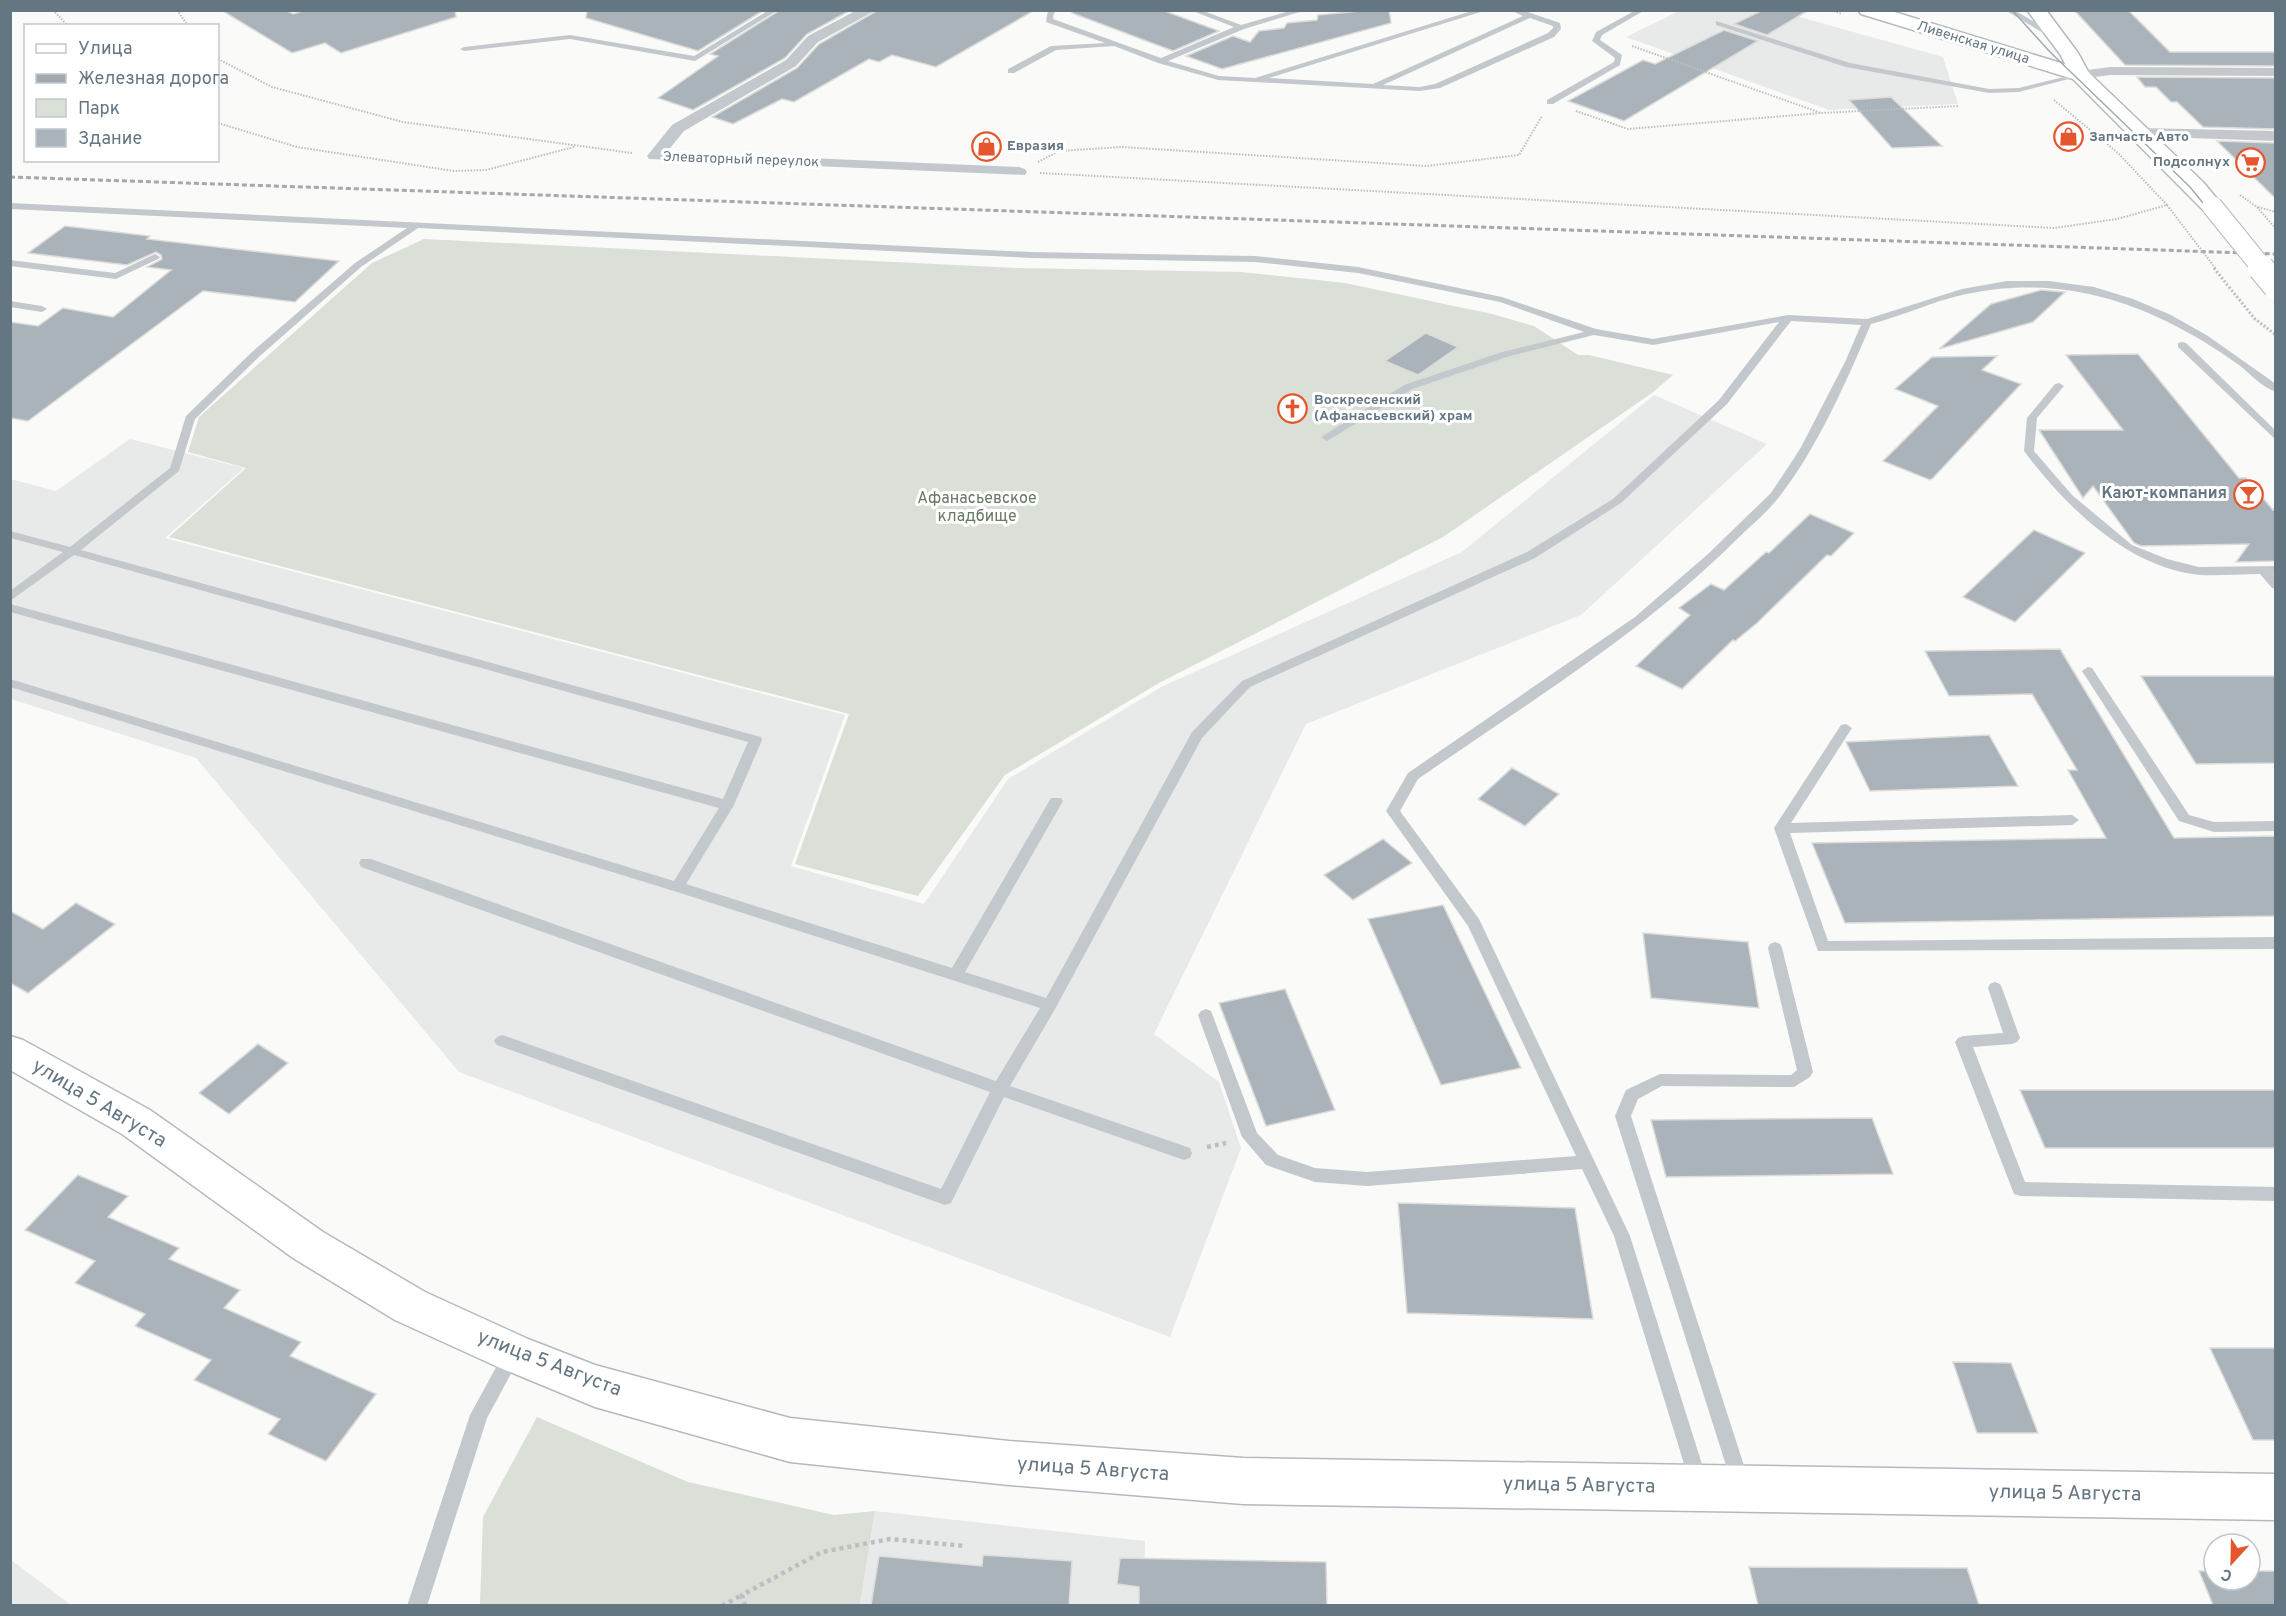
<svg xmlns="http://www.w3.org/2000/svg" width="2286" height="1616" viewBox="0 0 2286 1616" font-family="Overpass,sans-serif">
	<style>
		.built { fill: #e8e9e9 }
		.green { fill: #dadfd7 }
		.building { fill: #aab3b9; stroke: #dcdcda; stroke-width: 1.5 }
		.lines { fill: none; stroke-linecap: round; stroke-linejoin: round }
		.secondary-casing { stroke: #b3babf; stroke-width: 3 }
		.primary-casing { stroke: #b5babe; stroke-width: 3 }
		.path-far2 { stroke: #bbbfc2; stroke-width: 2; stroke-dasharray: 1.5 1.5; stroke-linecap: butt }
		.path-far1 { stroke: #bbbfc2; stroke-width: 3; stroke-dasharray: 2 2; stroke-linecap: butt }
		.path { stroke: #bbbfc2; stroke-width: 4.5; stroke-dasharray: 4 4; stroke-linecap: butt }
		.lane { fill: #c3c8cc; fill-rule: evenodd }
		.street { fill: #c3c8cc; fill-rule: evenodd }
		.secondary { fill: #fff; fill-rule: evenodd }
		.primary { fill: #fff; fill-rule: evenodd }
		.tram { stroke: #a2aab0; stroke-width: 1.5 }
		.rail { stroke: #a2aab0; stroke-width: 3; stroke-dasharray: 5 3; stroke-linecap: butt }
		.primary-bridge-far1-casing { stroke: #b5babe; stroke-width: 22; stroke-linecap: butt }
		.primary-bridge-casing { stroke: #b5babe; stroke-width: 28; stroke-linecap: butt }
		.path-bridge-far1 { stroke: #bbbfc2; stroke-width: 2; stroke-dasharray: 1.5 1.5; stroke-linecap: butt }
		.path-bridge { stroke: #bbbfc2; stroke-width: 3; stroke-dasharray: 2 2; stroke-linecap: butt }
		.primary-bridge-far1 { stroke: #fff; stroke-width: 20 }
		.primary-bridge { stroke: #fff; stroke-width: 26 }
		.labels { text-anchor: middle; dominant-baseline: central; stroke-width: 6; stroke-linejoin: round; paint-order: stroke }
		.far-street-label { font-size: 14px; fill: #657683; stroke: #fff }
		.far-poi-label { font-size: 14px; font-weight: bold; fill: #657683; stroke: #fff; text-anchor: start }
		.poi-label { font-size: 16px; font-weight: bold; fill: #657683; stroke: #fff; text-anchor: end }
		.park-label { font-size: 16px; fill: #687a64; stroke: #fff }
		.near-street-label { font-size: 20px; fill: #657683; stroke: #fff }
	</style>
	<rect width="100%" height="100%" fill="#fafaf8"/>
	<path class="built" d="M1679,11H1778L1943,57L1958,104L1829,110L1626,37Z
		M1654,395L1767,444L1581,615L1306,724L1154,1034L1219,1082L1241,1148L1170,1337L459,1072L196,758L11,699L10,479L56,491L130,439L244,468L165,538L845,715L791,866L924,904L1008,779L1163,686L1462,552Z
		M875,1511L1145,1541L1144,1605L860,1606Z
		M11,1560L71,1605H11Z"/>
	<path class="green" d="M424,239L1016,268L1241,272L1345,283L1492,314L1534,326L1578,355H1589L1673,375L1652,393L1443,537L1159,683L1005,775L918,896L795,864L849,714L169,537L246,468L188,452L199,417L372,263Z
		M537,1417L688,1482L834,1515L875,1511L860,1605L480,1604L483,1517Z"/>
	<path class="building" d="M221,10H286L293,14L306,10H455L456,17L341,53L325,43L292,53Z
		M587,10H764L698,51L586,18Z
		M780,10H851L807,34L785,58L693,110L658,98L718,56L710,54Z
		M878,10H1035L936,67L892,55L879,62L869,59L794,102L782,99L733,124L712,117L797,68L819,44Z
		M1073,10H1162L1219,31L1173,51L1072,13Z
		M1371,10H1389L1391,23L1222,69L1186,56L1233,36L1250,42L1259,31L1284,28L1287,23L1317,20L1318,15Z
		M1763,10H1806L1807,11L1767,35L1734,24Z
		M2074,10H2128L2170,52H2276V66L2125,65Z
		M1724,30L1758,41L1624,121L1568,101L1643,60L1655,64Z
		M2137,77L2276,78V129L2203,127L2177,102H2171L2156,87H2145Z
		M1891,97L1942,146L1892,148L1849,100Z
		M2217,141L2276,143V199Z
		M65,226L150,236L147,239L339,261L295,302L203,291L28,421L10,418V322L38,326L63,308L113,317L171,270L147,267L162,259L161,255L156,252L127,265L28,253Z
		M2041,290L2065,292L2033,322L1939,349L1991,304Z
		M1426,333L1458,347L1418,375L1385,361Z
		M2138,354L2239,478H2246L2273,510L2276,506V561L2236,562L2249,544L2141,546L2134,543L2093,486L2083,498L2039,430H2123L2066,355Z
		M1997,356L1982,370L2021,384L1933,478L1930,480L1883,461L1938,406L1895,389L1932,357Z
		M1810,514L1854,533L1831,556L1827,555L1757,623L1735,641L1733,640L1682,689L1636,666L1690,615L1679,608L1711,584L1724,590L1766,552L1769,553Z
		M2034,530L2085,553L2015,622L1963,597Z
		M2060,649L2174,838L2276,836V916L1845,923L1812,843L2106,838L2068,770H2077L2032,694L1949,696L1925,651Z
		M2141,676H2276V763L2196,764Z
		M1989,735L2018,786L1870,791L1846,742Z
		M1512,768L1559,794L1525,826L1478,799Z
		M1383,839L1412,863L1353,900L1324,875Z
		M76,903L115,924L28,993L10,983V911L43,929Z
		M1443,905L1521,1068L1441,1085L1368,919Z
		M1643,933L1748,942L1759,1008L1651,998Z
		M1285,989L1335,1110L1266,1126L1219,1003Z
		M258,1044L288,1063L229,1114L199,1093Z
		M2020,1090H2276V1148H2045Z
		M1872,1118L1893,1174L1666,1177L1651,1120Z
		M78,1175L128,1196L108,1217L179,1248L169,1259L240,1290L224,1308L301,1342L290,1356L376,1394L326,1461L268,1434L280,1419L194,1380L211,1360L135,1326L145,1314L75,1283L95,1261L25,1230Z
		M1398,1203L1575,1208L1593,1319L1407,1313Z
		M2210,1348H2276V1440H2253Z
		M1953,1362L2011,1363L2038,1433H1977Z
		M983,1555L1072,1561L1069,1605H871L879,1556L982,1566Z
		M1120,1558L1326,1562L1327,1605H1139V1587L1117,1584Z
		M1749,1567L1967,1568L1979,1605H1758Z
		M2199,1571H2214V1580H2250V1571H2276V1605H2213Z"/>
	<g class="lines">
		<defs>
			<path id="secondary" d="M2027,10H2046L2078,53L2090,75L2087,79H2073L2060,54Z
				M10,1036L23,1040L150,1110L323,1232L425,1292L528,1339L595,1365L790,1418L1009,1441L1243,1458L2276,1474V1520L1243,1504L1009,1485L790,1462L595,1407L498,1367L395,1320L293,1258L122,1134L10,1070Z"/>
			<path id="primary" d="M1858,10H1888L2087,71L2203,182L2223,206L2220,211L2212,213L2204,211L2073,79L1861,14Z"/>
		</defs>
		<use href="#secondary" class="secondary-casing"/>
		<use href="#primary" class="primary-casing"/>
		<path class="path-far2" d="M53,10L68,26
			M177,10L188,26
			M1831,10L1842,14
			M1632,46L1821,113L1958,106
			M218,59L272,87L403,122L632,153
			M1576,111L1628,129L1821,113
			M218,123L297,147L454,171L486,170L574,147
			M1038,162L1059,151L1122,147L1427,166L1519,155L1542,116
			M1040,173L2054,228L2117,219L2167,205L2118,153L2054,100
			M2240,195L2257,207L2276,229
			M2258,207L2276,212"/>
		<path class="path-far1" d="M2229,287L2255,319L2276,335"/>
		<path class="path" d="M1207,1147L1226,1143
			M722,1606L742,1595
			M745,1606L742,1595L822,1552L890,1539L965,1546"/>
		<path class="lane" d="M769,10H778L695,61L570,39L464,51L460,49L464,47L570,35L694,56Z
			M1048,10H1058L1054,13L1053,19L1161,58L1234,27L1190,10H1201L1241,25L1293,10H1306L1244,29L1168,61L1219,76L1255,78L1475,10H1487L1269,78L1373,84L1523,16L1510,10H1522L1560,23L1561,29L1554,37L1440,88L1420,91L1218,80L1158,63L1114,46L1056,50L1014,73H1008V69L1051,46L1105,43L1046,22ZM1530,18L1553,26V28L1548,33L1435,84L1420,87L1383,85Z
			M1636,10H1645L1602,35L1600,40L1622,55L1620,65L1553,104H1547V100L1614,62L1615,58L1592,41L1596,32Z
			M2005,10H2014L2060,37L2053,39Z
			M1716,21L1850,63L1989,89L2019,88L2080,73L2084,75L2019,92L1989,93L1846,67L1716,25Z
			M10,203L1031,252L1255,256L1358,267L1502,297L1596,329L1653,339L1788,315L1867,319L1962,289L2007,281H2049L2094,287L2133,299L2171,315L2208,336L2276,384V392C2262,387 2250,374 2239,365C2222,353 2204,341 2185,331C2115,292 2041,277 1962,295C1931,302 1902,316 1871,324C1848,378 1816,451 1779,497C1767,513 1749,527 1734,542C1640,635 1526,704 1418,779L1400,811L1479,919L1630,1236L1707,1480L1705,1487L1698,1489L1691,1487L1689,1480L1614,1236L1582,1169L1367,1186L1315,1182L1266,1165L1242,1137L1198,1015L1201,1011L1206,1009L1211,1011L1257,1133L1278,1155L1315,1168L1367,1172L1576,1156L1468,926L1386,811L1408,773L1635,617L1708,554L1771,493L1800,449L1845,362L1861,325L1791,321L1727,404L1621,503L1535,558L1250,687L1202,738L1055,1009L1010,1086L1190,1148L1192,1153L1190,1158L1184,1160L1004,1097L951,1203L945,1205L497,1045L494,1041L497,1037L502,1035L941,1189L990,1092L361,867L359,863L361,859H371L996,1081L1040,1008L674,891L10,687V679L674,881L719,808L10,612V604L723,799L748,742L74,555L10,601V591L63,552L10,538V531L70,547L170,468L186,416L253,351L355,263L407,228L10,209ZM418,228L1031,258L1255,262L1358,273L1500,302L1584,332L1502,352L1404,385L1323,436L1322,438L1327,441L1412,389L1510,356L1594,335L1653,345L1779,322L1719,400L1613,499L1527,552L1242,681L1192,732L1046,998L965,972L1063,801L1061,798H1051L952,968L686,884L734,805L762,740L761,737L81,550L179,471L195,419L261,355L361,267Z
			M155,254L160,257L158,259L116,279L10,266V260L115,273Z
			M10,301L42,306L47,309L42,312L10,307Z
			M2182,342L2186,343L2276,431V440L2178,347V343Z
			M2059,383L2064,386L2037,418L2034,451L2072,495L2132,545L2167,559L2199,567L2276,566V574H2273L2276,577V589L2272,588L2260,574C2240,574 2220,576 2200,575C2128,568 2065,506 2024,451L2027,418L2055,384Z
			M2088,667L2092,668L2189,815L2214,822L2276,821V831L2214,832L2179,821L2082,671Z
			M1846,724L1852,728L1791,823L2072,815L2079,820L2072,825L1790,833L1828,941L2276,937V949L1818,951L1774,828L1841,725Z
			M1775,942L1780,944L1782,948L1813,1072L1810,1077L1794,1087L1662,1086L1638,1099L1631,1116L1749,1481L1747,1488L1740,1490L1733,1488L1731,1481L1615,1116L1626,1090L1660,1074L1791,1075L1797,1070L1768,948L1770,944Z
			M1995,982L2000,984L2002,988L2020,1038L2017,1042L2012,1044L1973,1047L2025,1182L2276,1187V1201L2020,1196L2014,1194L1955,1042L1958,1038L1963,1036L2003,1033L1988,988L1990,984Z
			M512,1347L518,1349L521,1355L487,1418L427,1606H407L470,1415L506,1349Z"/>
		<path class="street" d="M857,10H876L818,42L796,66L684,131L667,152L1019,167L1025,169L1027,172L1025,175L649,159L647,156L672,125L786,60L808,36Z
			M2110,67L2276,68V76L2110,75L2080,79L2073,75L2080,71Z
			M2140,128L2276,131V141L2134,136L2132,133Z"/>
		<use href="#secondary" class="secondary"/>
		<use href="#primary" class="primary"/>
		<path class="tram" d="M2012,10L2050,52L2190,187L2276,293"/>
		<path class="rail" d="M10,177L2276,254"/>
		<defs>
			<path id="primary-bridge-far1" d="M2212,206L2263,269"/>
			<path id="primary-bridge" d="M2261,268L2276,286"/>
		</defs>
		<use href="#primary-bridge-far1" class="primary-bridge-far1-casing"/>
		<use href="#primary-bridge" class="primary-bridge-casing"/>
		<path class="path-bridge-far1" d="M2167,205L2216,269"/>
		<path class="path-bridge" d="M2214,268L2229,287"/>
		<use href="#primary-bridge-far1" class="primary-bridge-far1"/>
		<use href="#primary-bridge" class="primary-bridge"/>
	</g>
	<defs>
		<symbol id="shop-ring" viewBox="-11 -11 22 22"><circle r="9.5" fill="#fff" stroke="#e4572e" stroke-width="1.5"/><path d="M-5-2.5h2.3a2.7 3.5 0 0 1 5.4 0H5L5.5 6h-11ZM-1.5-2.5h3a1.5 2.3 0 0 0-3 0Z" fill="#e4572e"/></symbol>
		<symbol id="supermarket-ring" viewBox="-11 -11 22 22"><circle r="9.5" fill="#fff" stroke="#e4572e" stroke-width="1.5"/><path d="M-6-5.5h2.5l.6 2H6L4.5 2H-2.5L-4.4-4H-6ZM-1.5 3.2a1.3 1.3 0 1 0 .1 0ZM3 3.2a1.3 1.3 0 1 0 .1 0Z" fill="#e4572e"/></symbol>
		<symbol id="church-ring" viewBox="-11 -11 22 22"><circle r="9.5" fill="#fff" stroke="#e4572e" stroke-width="1.5"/><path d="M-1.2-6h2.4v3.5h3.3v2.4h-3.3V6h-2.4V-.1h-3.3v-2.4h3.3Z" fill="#e4572e"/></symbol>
		<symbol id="bar-ring" viewBox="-11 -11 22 22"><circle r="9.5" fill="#fff" stroke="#e4572e" stroke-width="1.5"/><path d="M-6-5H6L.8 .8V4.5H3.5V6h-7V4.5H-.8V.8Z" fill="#e4572e"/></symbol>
	</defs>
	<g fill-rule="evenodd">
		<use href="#shop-ring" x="2052" y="120" width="33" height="33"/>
		<use href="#shop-ring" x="970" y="130" width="33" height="33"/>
		<use href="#supermarket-ring" x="2234" y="146" width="33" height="33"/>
		<use href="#church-ring" x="1276" y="392" width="33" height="33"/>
		<use href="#bar-ring" x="2232" y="478" width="33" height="33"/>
	</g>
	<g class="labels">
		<g class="far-street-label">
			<text transform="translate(1973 43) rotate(17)">Ливенская улица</text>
			<text transform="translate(741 160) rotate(2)">Элеваторный переулок</text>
		</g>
		<g class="far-poi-label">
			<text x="2089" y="137">Запчасть Авто</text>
			<text x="1007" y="146">Евразия</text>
			<text x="2230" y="162" text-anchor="end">Подсолнух</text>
			<text x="1314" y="400">Воскресенский<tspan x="1314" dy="16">(Афанасьевский) храм</tspan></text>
		</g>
		<g class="poi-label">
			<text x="2227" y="494">Кают-компания</text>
		</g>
		<g class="park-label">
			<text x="977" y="499">Афанасьевское<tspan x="977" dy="18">кладбище</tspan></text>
		</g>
		<g class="near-street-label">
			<text transform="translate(99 1104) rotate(31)">улица 5 Августа</text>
			<text transform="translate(549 1364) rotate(21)">улица 5 Августа</text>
			<text transform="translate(1093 1470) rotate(4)">улица 5 Августа</text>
			<text transform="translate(1579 1486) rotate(1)">улица 5 Августа</text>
			<text transform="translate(2065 1494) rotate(1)">улица 5 Августа</text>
		</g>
	</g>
	<rect width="2286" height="1616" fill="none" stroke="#657683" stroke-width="24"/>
	<rect x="24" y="24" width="195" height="138" fill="#ffffff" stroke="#c1c8cd" stroke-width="1.5"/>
	<rect x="36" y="44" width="30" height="9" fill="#ffffff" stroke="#c1c8cd" stroke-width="1.5"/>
	<text x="78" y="54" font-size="18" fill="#657683">Улица</text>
	<rect x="36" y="74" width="30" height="9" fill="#a2aab0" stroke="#c1c8cd" stroke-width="1.5"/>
	<text x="78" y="84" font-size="18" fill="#657683">Железная дорога</text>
	<rect x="36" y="99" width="30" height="18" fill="#dadfd7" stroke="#c1c8cd" stroke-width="1.5"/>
	<text x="78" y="114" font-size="18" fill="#657683">Парк</text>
	<rect x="36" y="129" width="30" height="18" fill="#aab3b9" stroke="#c1c8cd" stroke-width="1.5"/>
	<text x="78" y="144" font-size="18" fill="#657683">Здание</text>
	<g transform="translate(2232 1562) rotate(202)"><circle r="28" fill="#ffffff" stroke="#c1c8cd" stroke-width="1.5"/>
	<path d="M0-4.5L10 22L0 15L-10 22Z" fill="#e4572e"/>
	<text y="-9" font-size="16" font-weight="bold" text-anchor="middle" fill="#657683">С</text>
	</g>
</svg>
